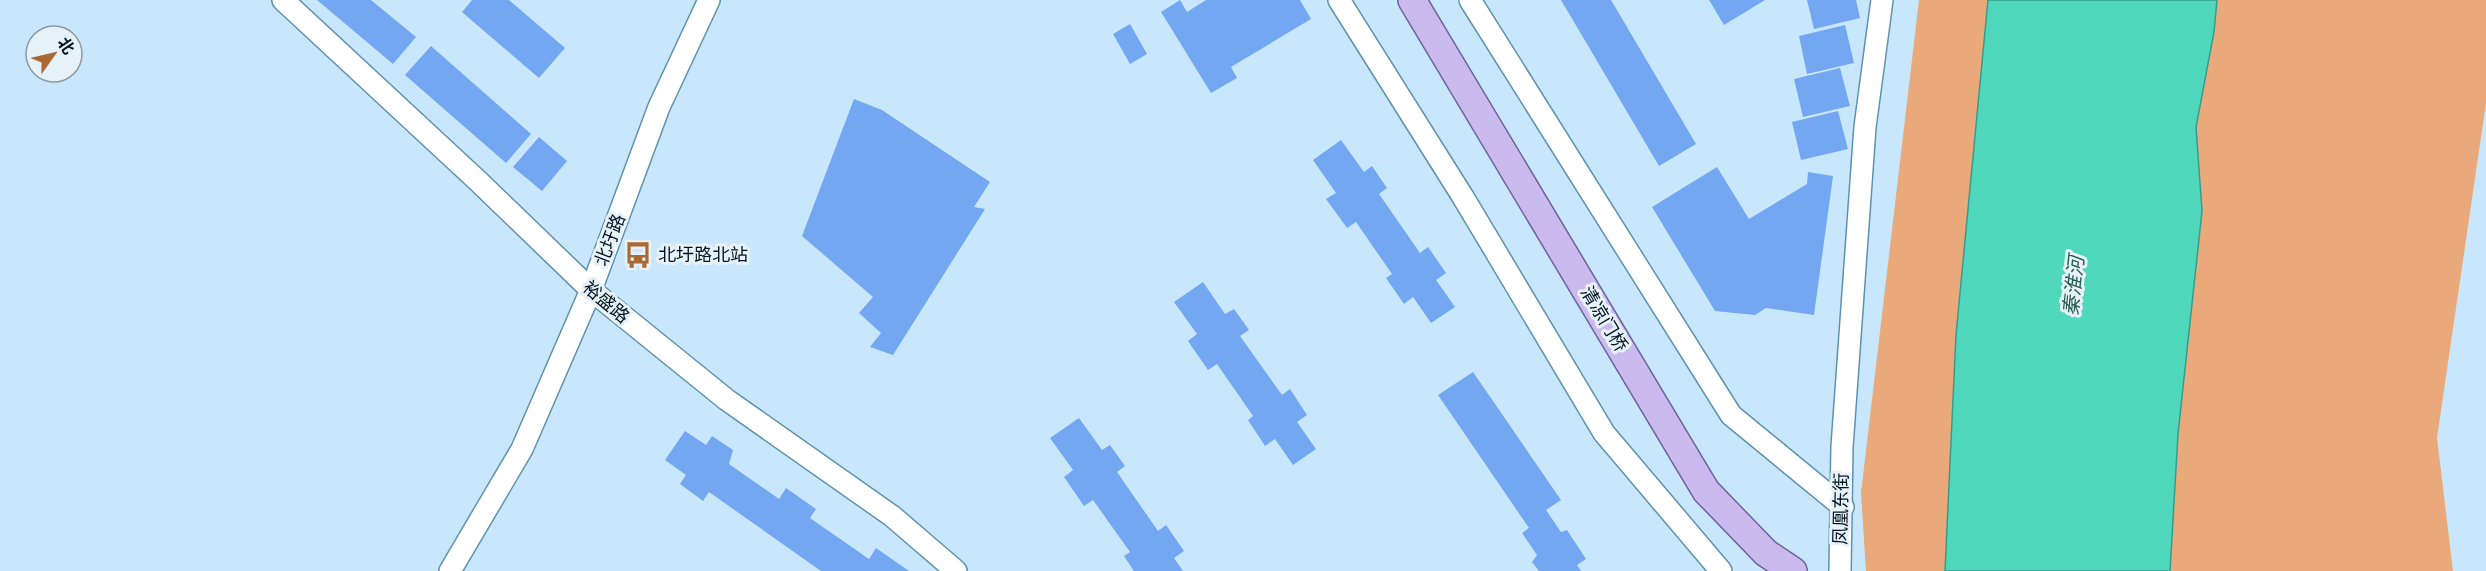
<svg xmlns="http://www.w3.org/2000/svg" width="2486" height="571" viewBox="0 0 2486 571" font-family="Signika,'Noto Sans SC',sans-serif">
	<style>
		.green { fill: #e9a97a }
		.water { fill: #50d8bd; stroke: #399d8e; stroke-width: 1.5 }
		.building { fill: #73a7f2 }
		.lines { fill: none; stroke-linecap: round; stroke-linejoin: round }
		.tertiary-casing { stroke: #5f91b0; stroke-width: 24 }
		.primary-casing { stroke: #6d629e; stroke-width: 30 }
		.tertiary { stroke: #fff; stroke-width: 21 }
		.primary { stroke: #cabaee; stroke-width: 27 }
		.labels { text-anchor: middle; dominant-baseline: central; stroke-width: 6; stroke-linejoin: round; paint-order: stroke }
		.street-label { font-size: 18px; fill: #02141f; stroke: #e7f1f8 }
		.poi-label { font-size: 18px; fill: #02141f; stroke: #e7f1f8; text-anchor: start }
		.water-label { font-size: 20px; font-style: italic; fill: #265d51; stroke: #e7f1f8 }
	</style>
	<rect width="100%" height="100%" fill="#c9e7fc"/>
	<path class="green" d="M1919,0H2486V103L2437,438L2453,571H1866L1861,493Z"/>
	<path class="water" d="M1988,0H2217L2214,32L2196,127L2202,211L2178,434L2170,571H1945L1956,335Z"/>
	<path class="building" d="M317,0H371L416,37L393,64Z
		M472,0H509L565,48L539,78L462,12Z
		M1180,0L1187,12L1206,0H1300L1311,19L1231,67L1237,78L1211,93L1161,12Z
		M1561,0H1611L1696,144L1659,166Z
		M1709,0H1765L1724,25Z
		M1807,0H1856L1860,18L1814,29Z
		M1130,24L1147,54L1130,64L1113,34Z
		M1845,25L1854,63L1807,74L1799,36Z
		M431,46L531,134L506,163L405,75Z
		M1840,68L1850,106L1803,117L1794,79Z
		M854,99L882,110L990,182L974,207L985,209L893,355L870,347L881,333L859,313L873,297L802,236Z
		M1838,111L1848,149L1801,160L1792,122Z
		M539,137L567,161L542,191L513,167Z
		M1341,140L1364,172L1372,166L1387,188L1379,194L1420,253L1428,247L1446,273L1436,280L1455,307L1431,323L1413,297L1404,304L1386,278L1392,274L1356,222L1347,228L1326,199L1336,193L1313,160Z
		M1717,167L1749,219L1807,184L1808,172L1833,176L1814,315L1766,308L1755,315L1715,311L1652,207Z
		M1203,282L1225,314L1234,309L1249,330L1240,336L1282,395L1290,389L1307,415L1297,422L1316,449L1293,465L1275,439L1265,446L1248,420L1253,416L1217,364L1208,370L1188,341L1197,334L1174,302Z
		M1473,372L1561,500L1546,510L1561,532L1567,530L1586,559L1577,565L1581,571H1539L1532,562L1537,555L1522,533L1529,528L1438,395Z
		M1079,418L1102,450L1110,445L1125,466L1117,472L1158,531L1166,525L1184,551L1174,558L1183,571H1134L1124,556L1130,552L1093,500L1084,506L1064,477L1073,470L1050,438Z
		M685,431L706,445L712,436L733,450L729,464L779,499L786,488L816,509L810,518L869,559L876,548L909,571H821L709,492L703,501L680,484L686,475L665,460Z"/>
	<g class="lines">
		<defs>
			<path id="tertiary" d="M283,0L478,181L591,290L727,400L892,516L956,571
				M1339,0L1463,197L1604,433L1721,571
				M1470,0L1731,415L1843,507
				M450,571L522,449L591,290L659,107L709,0
				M1840,571L1842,447L1865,127L1882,0"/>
			<path id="primary" d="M1412,0L1706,491L1766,553L1793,571"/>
		</defs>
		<use href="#tertiary" class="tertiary-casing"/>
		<use href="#primary" class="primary-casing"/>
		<use href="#tertiary" class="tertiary"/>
		<use href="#primary" class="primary"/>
	</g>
	<defs>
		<symbol id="bus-bare" viewBox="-9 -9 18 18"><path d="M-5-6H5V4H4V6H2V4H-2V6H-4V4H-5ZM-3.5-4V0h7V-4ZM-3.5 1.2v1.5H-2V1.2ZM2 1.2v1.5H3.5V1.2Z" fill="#aa6833" stroke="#e7f1f8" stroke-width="2.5" paint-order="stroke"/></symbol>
	</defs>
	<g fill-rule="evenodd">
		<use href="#bus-bare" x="619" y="236" width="38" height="38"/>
	</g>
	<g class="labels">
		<g class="street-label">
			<text transform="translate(610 240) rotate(-69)">北圩路</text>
			<text transform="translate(606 302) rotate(40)">裕盛路</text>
			<text transform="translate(1604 319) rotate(59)">清凉门桥</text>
			<text transform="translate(1841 509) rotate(-89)">凤凰东街</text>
		</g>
		<g class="poi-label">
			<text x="658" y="255">北圩路北站</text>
		</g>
		<g class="water-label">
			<text transform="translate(2074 286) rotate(-84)">秦淮河</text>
		</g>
	</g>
	<g transform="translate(54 54) rotate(56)"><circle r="28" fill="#e7f1f8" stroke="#8b99a1" stroke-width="1.5"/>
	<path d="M0-4.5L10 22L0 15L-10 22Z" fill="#aa6833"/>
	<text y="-9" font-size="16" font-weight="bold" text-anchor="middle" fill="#02141f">北</text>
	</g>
</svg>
